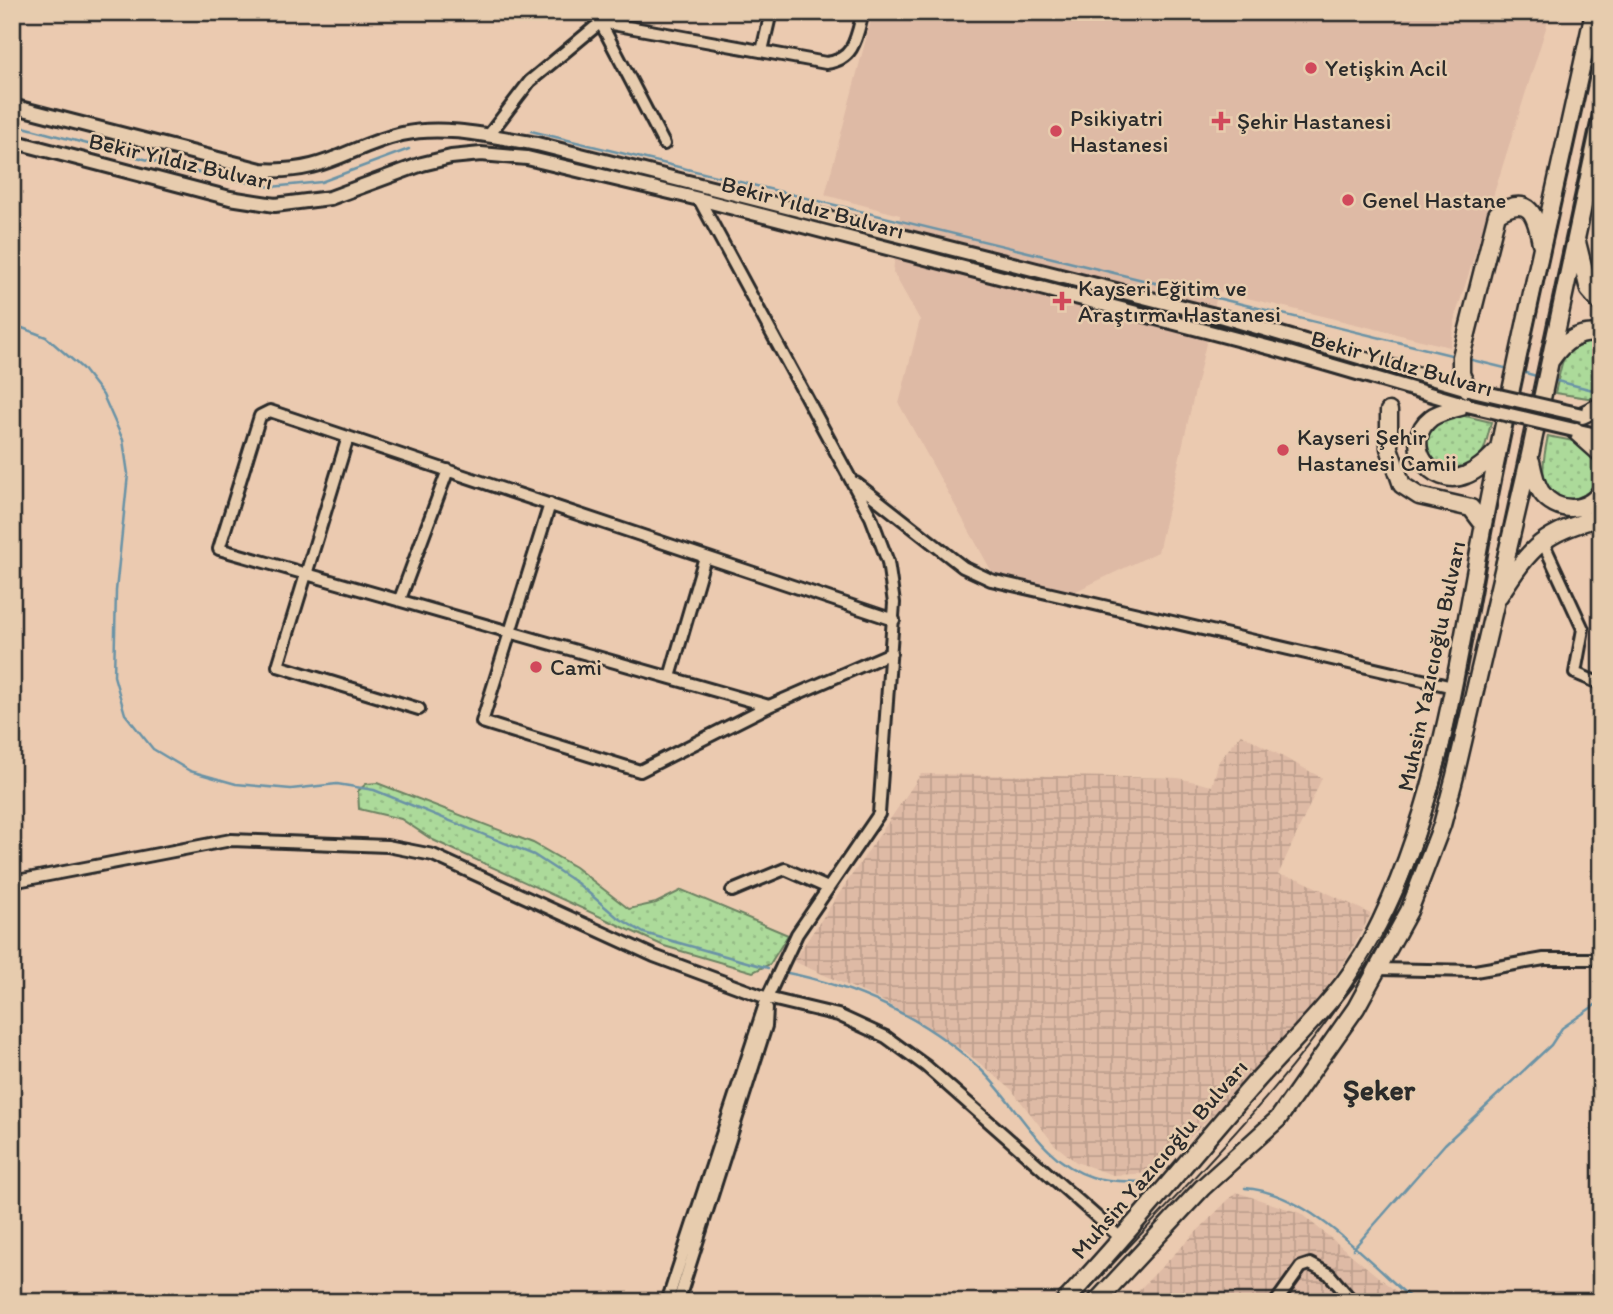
<svg xmlns="http://www.w3.org/2000/svg" width="1613" height="1314" viewBox="0 0 1613 1314" font-family="Itim,sans-serif">
	<style>
		.built { fill: #debaa5 }
		.industrial { fill: url(#industrial-grid) }
		.grass { fill: url(#grass-dots); stroke: #6c8262; stroke-width: 2 }
		.lines { fill: none; stroke-linecap: round; stroke-linejoin: round }
		.stream { stroke: #6b93a6; stroke-width: 2.5 }
		.minor-casing { stroke: #2b2b2b; stroke-width: 16 }
		.major-casing { stroke: #2b2b2b; stroke-width: 18 }
		.highway-casing { stroke: #2b2b2b; stroke-width: 21 }
		.minor { stroke: #e7ccae; stroke-width: 10 }
		.major { stroke: #e7ccae; stroke-width: 12 }
		.highway { stroke: #e7ccae; stroke-width: 16 }
		.tram { stroke: #2b2b2b; stroke-width: 2 }
		.major-bridge-casing { stroke: #2b2b2b; stroke-width: 18; stroke-linecap: butt }
		.major-bridge { stroke: #e7ccae; stroke-width: 12 }
		.poi-dot { fill: #d1495b; stroke: #e7ccae; stroke-width: 2.5 }
		.labels { text-anchor: middle; dominant-baseline: central; stroke-width: 5; stroke-linejoin: round; paint-order: stroke }
		.poi-label { font-size: 23px; fill: #2b2b2b; stroke: #e7ccae; text-anchor: start }
		.street-label { font-size: 23px; fill: #2b2b2b; stroke: #e7ccae }
		.district-label { font-size: 30px; font-weight: bold; fill: #2b2b2b; stroke: #e7ccae }
	</style>
	<defs>
		<pattern id="industrial-grid" width="8" height="8" patternUnits="userSpaceOnUse" patternTransform="scale(1.75)"><rect width="8" height="8" fill="#debaa5"/><path d="M0 4h8M4 0v8" fill="none" stroke="#bfa08e"/></pattern>
		<pattern id="grass-dots" width="8" height="8" patternUnits="userSpaceOnUse" patternTransform="scale(1.75)"><rect width="8" height="8" fill="#acda9a"/><path d="M2 2h.1M6 6h.1" fill="none" stroke="#94bb85" stroke-width="1.8" stroke-linecap="round"/></pattern>
	</defs>
	<rect width="100%" height="100%" fill="#ebcab0"/>
	<filter id="ink" filterUnits="userSpaceOnUse"><feTurbulence type="fractalNoise" baseFrequency=".0143" numOctaves="2"/><feDisplacementMap in="SourceGraphic" scale="14" xChannelSelector="R" yChannelSelector="G"/><feConvolveMatrix kernelMatrix="1 2 1 2 8 2 1 2 1" color-interpolation-filters="sRGB"/></filter>
	<g filter="url(#ink)">
		<path class="built" d="M873,12H1551L1457,311L1450,347L1218,291L1158,552L1074,592L992,572L899,404L920,320L893,272L900,215L825,195Z"/>
		<path class="industrial" d="M1241,734L1322,778L1278,875L1299,879L1371,914L1347,958L1304,1020L1156,1173L1113,1175L1076,1162L1054,1144L1011,1089L967,1053L885,1002L793,961L921,774L1178,778L1212,786L1219,761Z
			M1236,1192L1300,1213L1409,1302H1127Z"/>
		<path class="grass" d="M1601,339V400L1555,393C1564,357 1560,344 1601,339Z
			M1457,414L1491,422C1489,431 1487,441 1484,449C1470,482 1440,474 1425,447L1430,426Z
			M1548,436C1559,439 1577,440 1586,446C1613,464 1595,501 1566,499C1535,488 1543,462 1548,436Z
			M377,783L533,843L575,867L629,909L656,903L682,890L788,935L770,964L753,972L664,946L433,840L401,819L359,809L358,791L366,784Z"/>
		<g class="lines">
			<path class="stream" d="M12,124L186,170L271,187L321,182L409,149
				M531,131L1455,356
				M12,324L46,337L82,368L103,395L123,440L128,474L116,591L114,676L125,714L153,749L190,771L236,784L291,789L337,784L374,790L534,855L577,883L617,917L644,933L768,968
				M1468,359L1509,369
				M1522,372L1540,377
				M1553,380L1601,392
				M783,972C855,986 924,1017 978,1067C1017,1102 1039,1161 1092,1177C1109,1182 1128,1181 1145,1182
				M1245,1188C1309,1193 1368,1261 1415,1302
				M1353,1249L1445,1144L1551,1045L1562,1028L1601,1001"/>
			<defs>
				<path id="minor" d="M595,12L664,144
					M762,51L771,12
					M488,136L530,81L601,22L826,63C855,60 857,35 863,12
					M348,437L278,666L419,709
					M856,483L963,567L991,580L1453,687
					M550,504L482,722L640,771L769,706L891,653
					M1542,540L1583,629L1575,673L1601,684
					M400,599L448,470
					M670,677L705,557
					M769,706L219,549L260,416L270,411L894,620
					M12,882L231,840L387,846L433,855L654,956L767,998L838,1015L886,1037L926,1066L1123,1240
					M732,891L785,869L828,888
					M1379,969L1475,971L1544,959H1601
					M667,1302L767,998L797,934L879,814L894,603L888,562L871,517L699,199
					M678,1302L766,1026L767,1008
					M1276,1302L1301,1267L1310,1264L1329,1274L1353,1302"/>
				<path id="major" d="M12,106L261,170C326,174 347,147 402,134C444,124 495,137 537,144L1223,317L1468,389
					M12,141L230,198L275,205L330,198L422,164L451,157L481,154L527,158L699,199L1275,349L1467,405
					M1574,430L1601,436"/>
				<path id="highway" d="M1577,242L1589,290L1601,304
					M1551,360C1562,343 1580,329 1601,335
					M1468,389L1461,374V357L1497,214C1530,193 1536,216 1541,243
					M1467,405C1456,409 1440,411 1431,418C1400,442 1431,490 1466,475C1479,470 1489,459 1499,449
					M1389,411V448L1402,485L1419,496L1471,508L1484,525
					M1582,415L1601,406
					M1574,430L1601,454
					M1531,461C1533,471 1535,483 1541,492C1556,513 1587,514 1601,491
					M1499,596C1532,545 1542,534 1601,517
					M1064,1302C1130,1232 1190,1157 1253,1085C1294,1038 1341,997 1371,941C1442,804 1460,647 1489,498C1521,335 1559,174 1594,12
					M1096,1302L1202,1188L1278,1119L1356,1008L1409,911L1442,825L1455,776L1530,455L1601,121"/>
			</defs>
			<use href="#minor" class="minor-casing"/>
			<use href="#major" class="major-casing"/>
			<use href="#highway" class="highway-casing"/>
			<use href="#minor" class="minor"/>
			<use href="#major" class="major"/>
			<use href="#highway" class="highway"/>
			<path class="tram" d="M1495,564L1601,71
				M1077,1302C1182,1188 1313,1065 1386,928C1451,805 1467,650 1494,515C1527,349 1565,184 1601,19"/>
			<defs>
				<path id="major-bridge" d="M1468,389L1582,415
					M1467,405L1574,430"/>
			</defs>
			<use href="#major-bridge" class="major-bridge-casing"/>
			<use href="#major-bridge" class="major-bridge"/>
		</g>
	</g>
	<g class="poi-dot">
		<circle cx="1311" cy="68" r="7"/>
		<path d="M1217.5 110.5h7v7h7v7h-7v7h-7v-7h-7v-7h7z"/>
		<circle cx="1056" cy="131" r="7"/>
		<circle cx="1348" cy="200" r="7"/>
		<path d="M1058.5 290.5h7v7h7v7h-7v7h-7v-7h-7v-7h7z"/>
		<circle cx="1283" cy="450" r="7"/>
		<circle cx="536" cy="667" r="7"/>
	</g>
	<g class="labels">
		<g class="poi-label">
			<text x="1325" y="68">Yetişkin Acil</text>
			<text x="1070" y="118">Psikiyatri<tspan x="1070" dy="26">Hastanesi</tspan></text>
			<text x="1237" y="121">Şehir Hastanesi</text>
			<text x="1362" y="200">Genel Hastane</text>
			<text x="1078" y="288">Kayseri Eğitim ve<tspan x="1078" dy="26">Araştırma Hastanesi</tspan></text>
			<text x="1297" y="437">Kayseri Şehir<tspan x="1297" dy="26">Hastanesi Camii</tspan></text>
			<text x="550" y="667">Cami</text>
		</g>
		<g class="street-label">
			<text transform="translate(181 161) rotate(13)">Bekir Yıldız Bulvarı</text>
			<text transform="translate(813 207) rotate(15)">Bekir Yıldız Bulvarı</text>
			<text transform="translate(1402 363) rotate(16)">Bekir Yıldız Bulvarı</text>
			<text transform="translate(1431 666) rotate(-78)">Muhsin Yazıcıoğlu Bulvarı</text>
			<text transform="translate(1159 1159) rotate(-49)">Muhsin Yazıcıoğlu Bulvarı</text>
		</g>
		<g class="district-label">
			<text x="1379" y="1089">Şeker</text>
		</g>
	</g>
	<rect width="1613" height="1314" fill="none" stroke="#e7ccae" stroke-width="42"/>
	<rect x="21" y="21" width="1571" height="1272" fill="none" stroke="#2b2b2b" stroke-width="2.5" filter="url(#ink)"/>
</svg>
